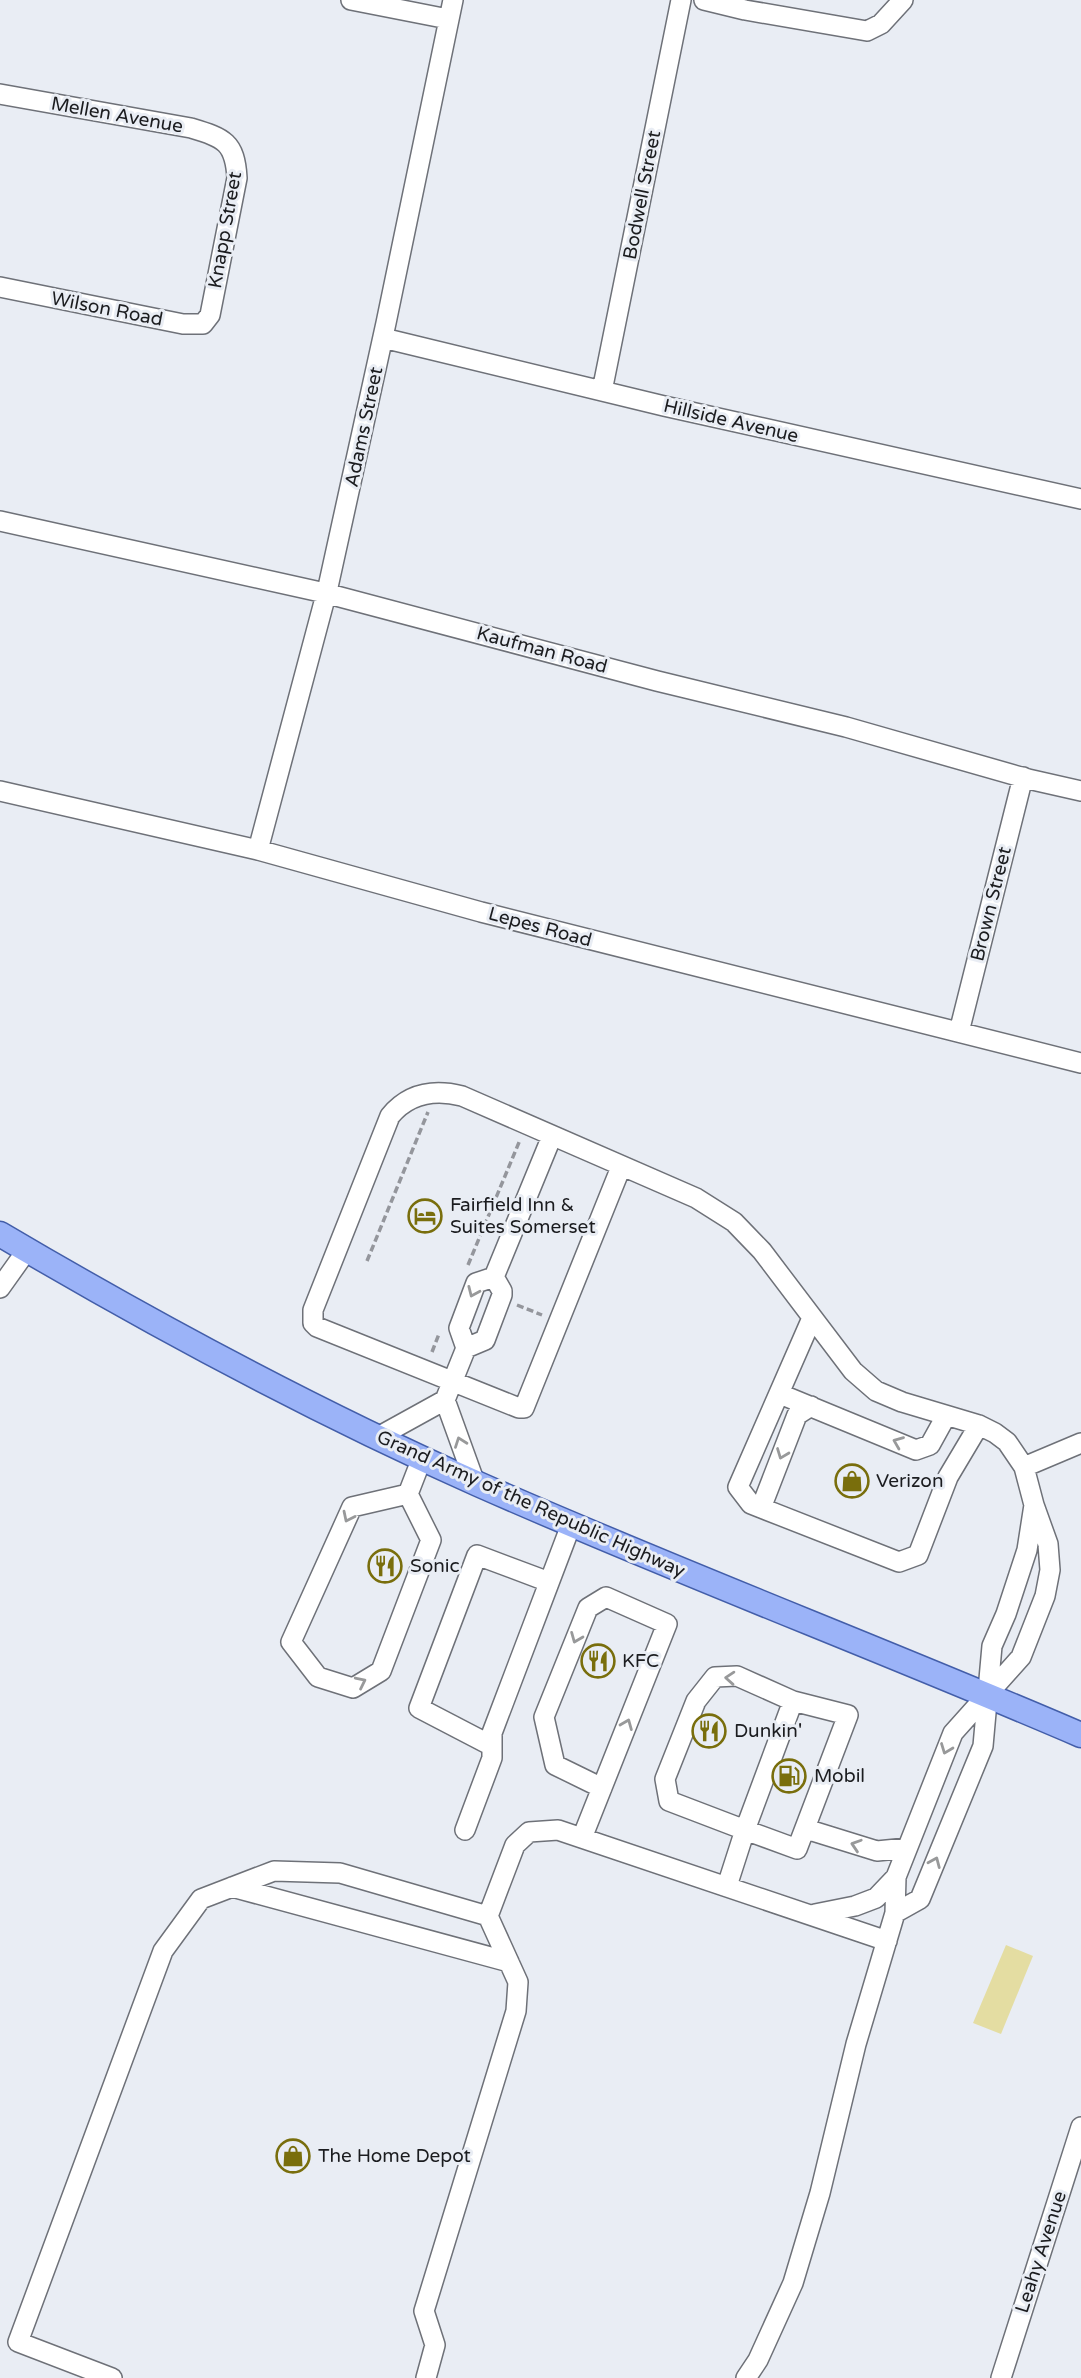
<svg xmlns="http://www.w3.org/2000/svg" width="1081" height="2378" viewBox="0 0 1081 2378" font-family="'Varela Round',sans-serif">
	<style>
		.green { fill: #e4dda2 }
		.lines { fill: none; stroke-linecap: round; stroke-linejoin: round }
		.minor-casing { stroke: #6e7178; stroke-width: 22 }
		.major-casing { stroke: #435ea9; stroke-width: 27 }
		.path { stroke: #94969c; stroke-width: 3.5; stroke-dasharray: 7 3.5; stroke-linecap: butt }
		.minor { stroke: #fff; stroke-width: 19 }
		.major { stroke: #9bb3f8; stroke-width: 24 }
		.oneway { stroke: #98999a }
		.labels { text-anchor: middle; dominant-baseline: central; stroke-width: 6; stroke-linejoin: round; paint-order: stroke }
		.street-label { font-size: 19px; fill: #1b1c1f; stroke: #e9edf4 }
		.poi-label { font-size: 19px; fill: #1b1c1f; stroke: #e9edf4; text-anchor: start }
	</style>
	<rect width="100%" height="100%" fill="#e9edf4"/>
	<path class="green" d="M1006,1945L1033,1956L1001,2034L973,2023Z"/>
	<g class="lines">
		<defs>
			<path id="minor" d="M351,0L448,19
				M704,0L745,10L867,31L881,24L903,0
				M0,94L191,128C224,138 235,142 237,178L210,315L203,324H183L0,287
				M383,338L664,406L1081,499
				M602,391L681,0
				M0,521L325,593L657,681L846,727L1028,779L1081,791
				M0,791L258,850L481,912L1081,1063
				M258,850L328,587L386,323L453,0
				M959,1032L1023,777
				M621,1167L524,1408H519L317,1327L313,1323V1310L390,1116C409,1093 434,1089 462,1096L696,1198L734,1222L762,1251L853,1371L876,1391L902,1402L979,1425L995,1433L1007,1442L1024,1467L1034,1505
				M494,1277L552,1136
				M0,1288L27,1250
				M812,1318L738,1487L751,1504L899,1562L918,1555L948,1477L979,1425
				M780,1394L916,1450L930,1445L946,1416
				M445,1400L475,1483
				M378,1437L445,1400L466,1348L459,1328L476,1283L494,1277L502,1291V1295L485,1340L466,1348
				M1024,1467L1081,1443
				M408,1494L352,1507L291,1642L318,1677L353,1688L381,1671L431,1540L408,1494L422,1458
				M761,1508L797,1415L811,1406
				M492,1746L419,1708L477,1555L549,1582
				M806,1829L877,1851L907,1848
				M465,1830L492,1758V1733L571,1525
				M582,1838L667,1624L606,1597L588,1608L544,1717L555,1765L602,1788
				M727,1886L745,1830L669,1801L665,1779L696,1701L715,1677L737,1676L793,1701L848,1715L797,1849L745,1830L793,1701
				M232,1887L509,1962
				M815,1914L855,1906L876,1898L896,1877
				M112,2378L18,2342L163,1951L201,1899L274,1871L340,1873L488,1916L515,1845L529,1832L558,1830L887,1941
				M426,2378L435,2345L424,2311L516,2011L518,1982L488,1916
				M746,2378L758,2360L793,2283L820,2193L856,2044L895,1913L896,1877L953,1733L1021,1657L1045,1596L1050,1570L1048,1544L1034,1505L1027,1550L1006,1614L992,1646L983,1746L920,1899L895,1913
				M1001,2378L1081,2127"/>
			<path id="major" d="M0,1234C154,1325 314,1411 478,1484C677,1572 881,1649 1081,1735"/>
		</defs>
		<use href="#minor" class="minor-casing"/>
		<use href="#major" class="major-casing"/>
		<path class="path" d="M367,1261L428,1112
			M468,1265L520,1140
			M517,1305L542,1315
			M432,1352L439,1334"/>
		<use href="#minor" class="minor"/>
		<use href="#major" class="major"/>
	</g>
	<defs><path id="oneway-chevron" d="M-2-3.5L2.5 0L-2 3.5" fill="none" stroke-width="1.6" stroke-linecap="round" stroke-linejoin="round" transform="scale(1.75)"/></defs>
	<g class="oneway">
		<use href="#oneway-chevron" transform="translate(473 1292) rotate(114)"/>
		<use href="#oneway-chevron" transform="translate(460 1442) rotate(-110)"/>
		<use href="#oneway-chevron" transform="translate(898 1442) rotate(-158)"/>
		<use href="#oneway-chevron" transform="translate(782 1454) rotate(111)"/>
		<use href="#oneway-chevron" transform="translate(348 1517) rotate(116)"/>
		<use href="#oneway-chevron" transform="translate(576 1638) rotate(112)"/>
		<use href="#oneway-chevron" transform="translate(730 1678) rotate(-176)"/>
		<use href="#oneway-chevron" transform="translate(361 1682) rotate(-26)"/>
		<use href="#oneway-chevron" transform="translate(627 1724) rotate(-68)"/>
		<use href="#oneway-chevron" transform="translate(946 1749) rotate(111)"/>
		<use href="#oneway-chevron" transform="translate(856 1845) rotate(-162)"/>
		<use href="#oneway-chevron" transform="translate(935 1862) rotate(-67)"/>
	</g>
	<defs>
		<symbol id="hotel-ring" viewBox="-11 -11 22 22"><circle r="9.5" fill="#e9edf4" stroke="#796e0c" stroke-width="1.5"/><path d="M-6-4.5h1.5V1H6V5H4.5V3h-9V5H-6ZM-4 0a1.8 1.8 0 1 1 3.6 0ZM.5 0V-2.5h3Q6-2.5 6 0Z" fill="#796e0c"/></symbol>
		<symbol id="shop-ring" viewBox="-11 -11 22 22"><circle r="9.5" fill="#e9edf4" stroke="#796e0c" stroke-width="1.5"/><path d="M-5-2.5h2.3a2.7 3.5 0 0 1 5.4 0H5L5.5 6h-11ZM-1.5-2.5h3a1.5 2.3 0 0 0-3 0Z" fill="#796e0c"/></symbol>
		<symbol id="restaurant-ring" viewBox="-11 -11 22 22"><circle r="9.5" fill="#e9edf4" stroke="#796e0c" stroke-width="1.5"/><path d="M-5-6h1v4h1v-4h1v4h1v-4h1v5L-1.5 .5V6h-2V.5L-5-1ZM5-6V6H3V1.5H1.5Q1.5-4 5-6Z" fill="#796e0c"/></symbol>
		<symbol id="fuel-ring" viewBox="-11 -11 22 22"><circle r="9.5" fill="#e9edf4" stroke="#796e0c" stroke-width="1.5"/><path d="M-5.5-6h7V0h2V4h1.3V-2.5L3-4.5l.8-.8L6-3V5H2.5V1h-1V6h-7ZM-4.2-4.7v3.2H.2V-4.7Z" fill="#796e0c"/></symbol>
	</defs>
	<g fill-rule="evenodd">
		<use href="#hotel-ring" x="406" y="1197" width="38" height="38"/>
		<use href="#shop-ring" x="833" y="1462" width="38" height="38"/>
		<use href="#restaurant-ring" x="366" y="1547" width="38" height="38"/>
		<use href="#restaurant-ring" x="579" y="1642" width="38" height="38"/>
		<use href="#restaurant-ring" x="690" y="1712" width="38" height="38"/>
		<use href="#fuel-ring" x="770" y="1757" width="38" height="38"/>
		<use href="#shop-ring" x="274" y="2137" width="38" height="38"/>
	</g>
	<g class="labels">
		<g class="street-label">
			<text transform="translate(117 115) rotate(10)">Mellen Avenue</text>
			<text transform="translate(642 195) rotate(-79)">Bodwell Street</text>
			<text transform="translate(225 230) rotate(-80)">Knapp Street</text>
			<text transform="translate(107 309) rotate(11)">Wilson Road</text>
			<text transform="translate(731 421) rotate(13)">Hillside Avenue</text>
			<text transform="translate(364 427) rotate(-78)">Adams Street</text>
			<text transform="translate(542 650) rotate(15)">Kaufman Road</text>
			<text transform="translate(991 904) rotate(-76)">Brown Street</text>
			<text transform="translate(540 927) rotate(15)">Lepes Road</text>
			<text transform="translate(531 1504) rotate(24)">Grand Army of the Republic Highway</text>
			<text transform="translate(1041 2252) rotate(-72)">Leahy Avenue</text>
		</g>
		<g class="poi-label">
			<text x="450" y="1205">Fairfield Inn &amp;<tspan x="450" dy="22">Suites Somerset</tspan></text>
			<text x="876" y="1481">Verizon</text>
			<text x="410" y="1566">Sonic</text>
			<text x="622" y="1661">KFC</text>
			<text x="734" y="1731">Dunkin'</text>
			<text x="814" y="1776">Mobil</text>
			<text x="318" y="2156">The Home Depot</text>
		</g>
	</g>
</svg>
